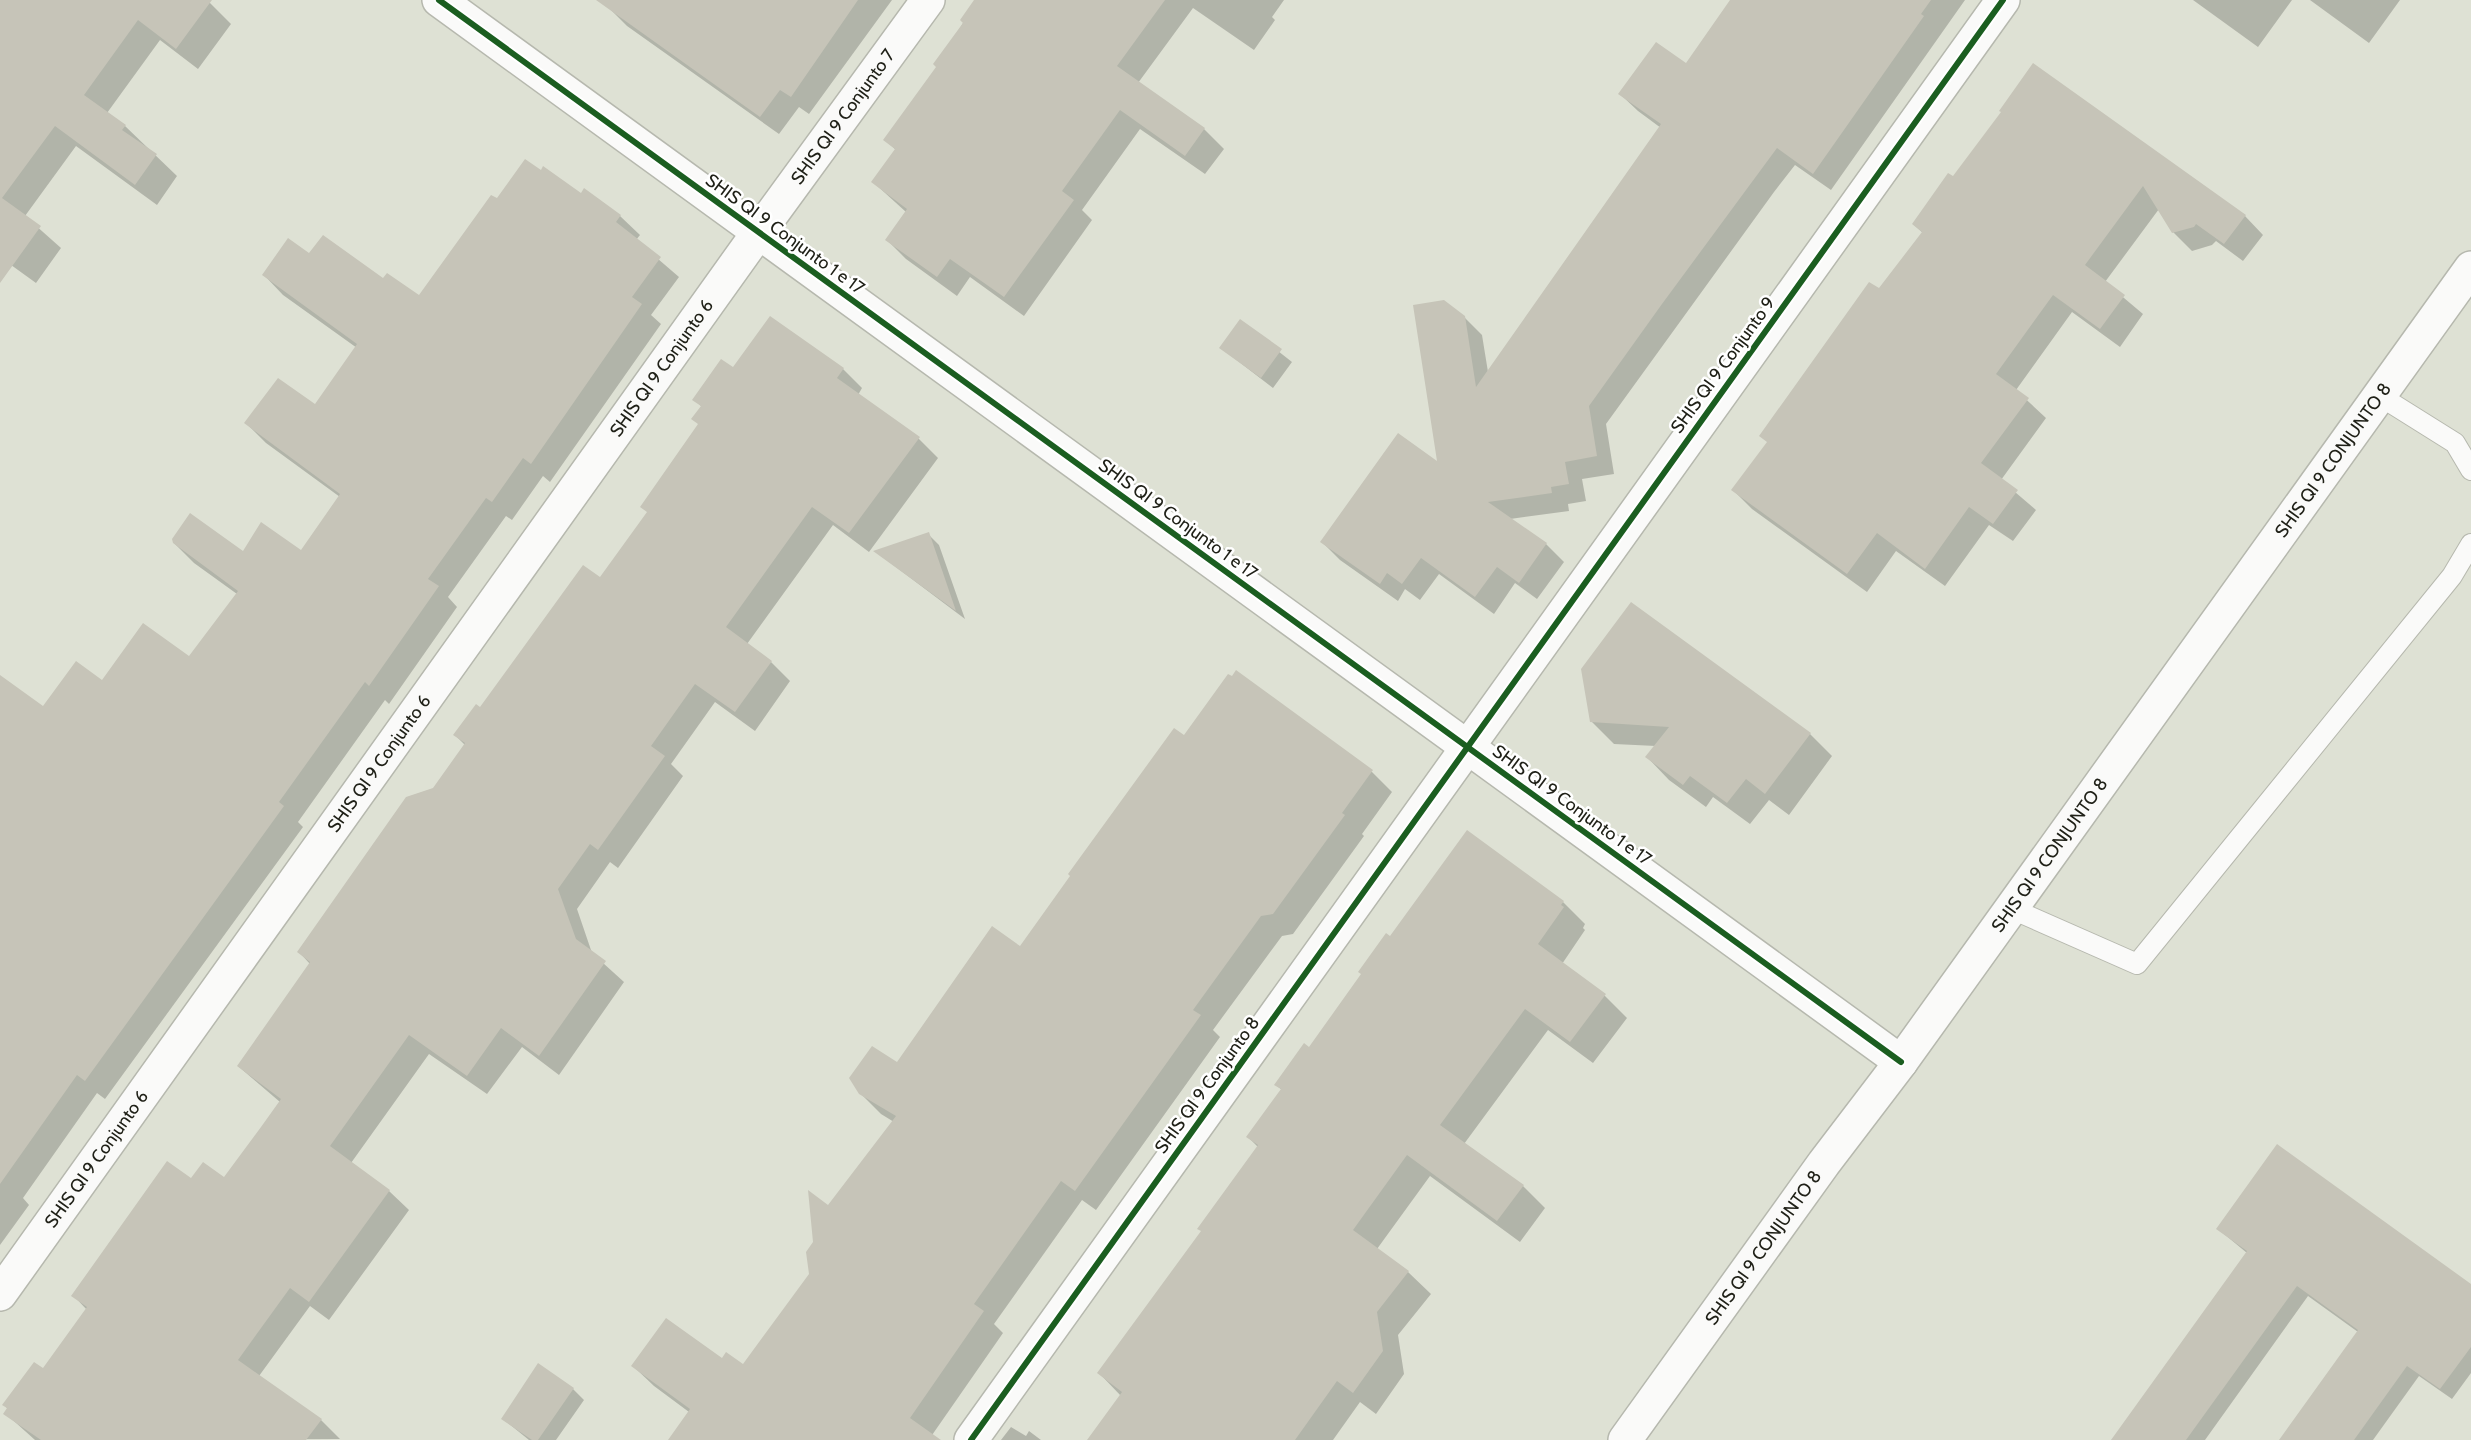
<svg xmlns="http://www.w3.org/2000/svg" width="2471" height="1440" viewBox="0 0 2471 1440" font-family="Cabin,sans-serif">
	<style>
		.shadow { fill: #0003 }
		.building { fill: #c6c4b8 }
		.lines { fill: none; stroke-linecap: round; stroke-linejoin: round }
		.service-casing { stroke: #b6b8ae; stroke-width: 22 }
		.minor-casing { stroke: #b6b8ae; stroke-width: 36 }
		.tertiary-casing { stroke: #b6b8ae; stroke-width: 36 }
		.service { stroke: #fafaf9; stroke-width: 20 }
		.minor { stroke: #fafaf9; stroke-width: 33 }
		.tertiary { stroke: #fafaf9; stroke-width: 33 }
		.cycleway-casing { stroke: #fff; stroke-width: 10 }
		.cycleway { stroke: #1b5e20; stroke-width: 6 }
		.labels { text-anchor: middle; dominant-baseline: central; stroke-width: 5; stroke-linejoin: round; paint-order: stroke }
		.street-label { font-size: 18px; fill: #202118; stroke: #fff }
	</style>
	<rect width="100%" height="100%" fill="#dee1d4"/>
	<path class="shadow" d="M0,0H207L231,24L198,69L160,40L107,113L125,126L177,176L157,205L76,146L25,216L61,248L36,283L0,257Z
		M615,0H892L809,114L799,107L779,134L627,26L609,8Z
		M976,0H1284L1272,17L1275,20L1254,50L1193,8L1138,83L1204,129L1224,149L1205,174L1140,129L1082,210L1092,220L1024,316L970,277L957,296L906,259L887,240L906,212L873,182L896,150L885,140L938,67Z
		M1732,0H1969H1965L1831,190L1795,165L1774,192L1606,424L1614,474L1582,479L1586,501L1568,504L1569,511L1510,519L1546,544L1564,562L1537,599L1515,583L1494,614L1439,574L1420,600L1405,589L1398,601L1340,560L1322,542L1440,464L1464,317L1482,335L1488,372L1661,128L1638,111L1620,94L1686,65Z
		M2193,0H2292L2258,47Z
		M2310,0H2400L2369,43Z
		M2003,112L2245,216L2263,235L2243,261L2216,241L2212,245L2192,251L2173,232L2159,209L2105,282L2143,314L2120,347L2072,312L2016,390L2046,418L2001,480L2036,510L2013,541L1989,525L1945,586L1896,551L1867,592L1752,509L1733,490L1923,233L1913,224L1953,178Z
		M584,190L620,216L640,235L636,240L679,277L651,315L661,324L550,482L543,476L512,520L506,516L448,597L457,607L389,704L385,700L298,822L303,827L105,1099L97,1093L23,1198L29,1205L0,1245V688L43,708L102,682L189,658L237,594L194,563L174,543L244,553L301,552L340,497L266,443L246,423L315,406L357,348L283,295L264,275L310,255L383,280L420,297L497,200L581,195Z
		M1240,321L1292,362L1273,388L1221,348Z
		M733,369H843L862,388L858,395L919,439L938,458L869,552L833,525L747,644L771,662L790,681L755,731L715,702L671,764L683,776L618,868L610,862L577,909L592,953L624,982L559,1075L522,1047L487,1094L429,1054L351,1163L389,1191L409,1210L329,1320L310,1306L259,1376L321,1420L340,1439L35,1440L5,1413L8,1409L4,1405L44,1370L87,1310L73,1295L191,1180L225,1179L280,1102L238,1066L310,964L299,952L434,789L465,745L455,735L600,579L648,513L699,425L702,407L694,399Z
		M928,534L939,545L965,619L876,552Z
		M1591,721L1810,734L1832,756L1789,815L1769,800L1750,824L1713,797L1706,807L1669,780L1647,757L1656,746L1614,744Z
		M1184,737L1372,772L1392,792L1362,834L1364,836L1293,934L1282,936L1213,1030L1220,1037L1096,1210L1082,1200L994,1324L1003,1333L930,1438L932,1440H669L689,1412L654,1386L633,1366L722,1360L743,1366L810,1274L814,1242L829,1207L894,1122L881,1114L860,1093L898,1064L1021,948Z
		M1563,902L1585,924L1583,928L1585,930L1562,964L1605,996L1627,1018L1593,1063L1548,1030L1464,1144L1523,1186L1545,1208L1520,1242L1430,1176L1377,1249L1408,1272L1431,1294L1398,1335L1404,1374L1376,1414L1360,1402L1333,1440H1089L1121,1396L1099,1373L1202,1232L1258,1147L1248,1137L1282,1090L1276,1085L1309,1049L1391,938Z
		M2218,1229L2471,1286V1373L2452,1399L2419,1376L2373,1440H2281L2358,1332L2308,1296L2205,1440H2113L2247,1253Z
		M573,1389L584,1400L556,1440H529L503,1419Z
		M1011,1427L1026,1436L1029,1431L1041,1440H1001Z"/>
	<path class="building" d="M0,0H212L176,49L138,20L84,95L126,125L122,130L157,154L135,185L55,126L2,198L41,226L0,283Z
		M596,0H858L791,97L780,90L760,117Z
		M974,0H1165L1117,66L1205,128L1185,156L1120,110L1062,191L1074,200L1004,297L950,259L937,277L885,240L907,209L871,182L895,149L883,140L936,67L933,64L963,23L960,20Z
		M1730,0H1931L1921,14L1924,16L1813,174L1777,148L1662,304L1589,406L1597,456L1565,462L1569,484L1551,487L1552,493L1488,502L1547,543L1519,583L1497,567L1475,597L1421,558L1402,584L1387,573L1380,584L1320,542L1398,433L1437,461L1413,305L1444,300L1465,316L1476,387L1661,124L1618,94L1656,42L1686,63Z
		M2033,63L2246,215L2224,244L2196,224L2194,227L2172,233L2143,186L2085,265L2125,295L2100,329L2053,295L1996,374L2029,398L1981,463L2018,490L1993,524L1969,507L1925,569L1877,533L1847,574L1731,490L1767,442L1759,436L1869,282L1879,288L1922,232L1912,224L1948,173L1953,176L2001,112L1999,111Z
		M525,159L541,170L543,166L581,193L584,188L621,215L616,222L661,257L632,297L642,304L531,464L523,458L492,502L486,498L428,579L439,586L369,686L365,682L279,802L284,806L85,1081L77,1075L0,1184V675L43,706L76,661L102,680L143,623L189,656L238,591L173,543L172,539L190,513L243,551L261,522L301,550L340,494L244,423L278,378L315,404L357,344L262,275L288,238L309,253L323,235L383,278L387,273L419,295L491,195L497,198Z
		M770,316L844,368L837,378L920,437L849,533L812,507L726,627L772,661L735,712L695,684L651,746L665,756L598,850L590,844L558,889L576,939L606,961L539,1056L501,1028L467,1076L409,1035L330,1146L390,1190L309,1302L290,1288L238,1360L322,1419L306,1440H41L3,1414L7,1408L2,1405L34,1362L43,1368L87,1307L71,1296L167,1161L191,1178L203,1162L224,1177L261,1127L281,1099L237,1066L310,962L297,952L406,797L433,788L465,743L453,735L476,704L480,707L583,565L600,577L647,512L640,507L698,424L691,419L701,406L692,400L721,359L733,367Z
		M1240,319L1282,349L1261,378L1219,348Z
		M929,532L956,611L873,551Z
		M1631,602L1811,733L1765,794L1746,779L1727,803L1690,776L1683,785L1645,757L1669,727L1590,722L1581,669Z
		M1236,670L1373,770L1342,813L1345,815L1273,914L1261,916L1193,1010L1201,1015L1075,1191L1061,1181L974,1304L984,1311L910,1418L941,1440H668L690,1409L631,1366L666,1318L722,1358L726,1352L743,1364L809,1274L806,1252L813,1242L808,1190L828,1205L896,1116L859,1094L849,1078L872,1046L897,1062L992,926L1020,946L1070,876L1068,874L1174,728L1184,735L1228,674L1232,676Z
		M1467,830L1564,901L1561,905L1564,907L1538,944L1606,994L1570,1042L1525,1009L1440,1125L1524,1185L1497,1221L1407,1155L1353,1230L1409,1271L1377,1312L1383,1351L1353,1393L1337,1381L1295,1440H1087L1122,1392L1097,1373L1201,1231L1197,1229L1258,1145L1246,1137L1281,1089L1274,1085L1304,1043L1309,1047L1361,974L1358,972L1386,933L1390,936Z
		M2277,1144L2471,1284V1347L2440,1389L2407,1366L2354,1440H2279L2358,1330L2297,1286L2186,1440H2111L2247,1251L2216,1229Z
		M538,1363L574,1388L538,1440H532L501,1419Z"/>
	<g class="lines">
		<defs>
			<path id="service" d="M2380,396L2455,443L2471,470
				M2010,908L2137,964L2452,576L2471,544"/>
			<g id="minor">
				<path id="s1" d="M0,1294L758,233L928,0"/>
				<path d="M971,1440L2003,0"/>
			</g>
			<g id="tertiary">
				<path d="M439,0L1901,1062"/>
				<path id="s2" d="M1625,1440L1824,1163L1901,1062L2471,268"/>
			</g>
		</defs>
		<use href="#service" class="service-casing"/>
		<use href="#minor" class="minor-casing"/>
		<use href="#tertiary" class="tertiary-casing"/>
		<use href="#service" class="service"/>
		<use href="#minor" class="minor"/>
		<use href="#tertiary" class="tertiary"/>
		<defs>
			<path id="cycleway" d="M439,0L1901,1062
				M971,1440L2003,0"/>
		</defs>
		<use href="#cycleway" class="cycleway-casing"/>
		<use href="#cycleway" class="cycleway"/>
	</g>
	<g class="labels">
		<g class="street-label">
			<text stroke="none"><textPath href="#s1" startOffset="1448">SHIS QI 9 Conjunto 7</textPath></text>
			<text transform="translate(785 234) rotate(36)">SHIS QI 9 Conjunto 1 e 17</text>
			<text transform="translate(1723 365) rotate(-54)">SHIS QI 9 Conjunto 9</text>
			<text stroke="none"><textPath href="#s1" startOffset="1138">SHIS QI 9 Conjunto 6</textPath></text>
			<text stroke="none"><textPath href="#s2" startOffset="1209">SHIS QI 9 CONJUNTO 8</textPath></text>
			<text transform="translate(1178 519) rotate(36)">SHIS QI 9 Conjunto 1 e 17</text>
			<text stroke="none"><textPath href="#s1" startOffset="652">SHIS QI 9 Conjunto 6</textPath></text>
			<text transform="translate(1572 805) rotate(36)">SHIS QI 9 Conjunto 1 e 17</text>
			<text stroke="none"><textPath href="#s2" startOffset="723">SHIS QI 9 CONJUNTO 8</textPath></text>
			<text transform="translate(1207 1085) rotate(-54)">SHIS QI 9 Conjunto 8</text>
			<text stroke="none"><textPath href="#s1" startOffset="166">SHIS QI 9 Conjunto 6</textPath></text>
			<text stroke="none"><textPath href="#s2" startOffset="237">SHIS QI 9 CONJUNTO 8</textPath></text>
		</g>
	</g>
</svg>
